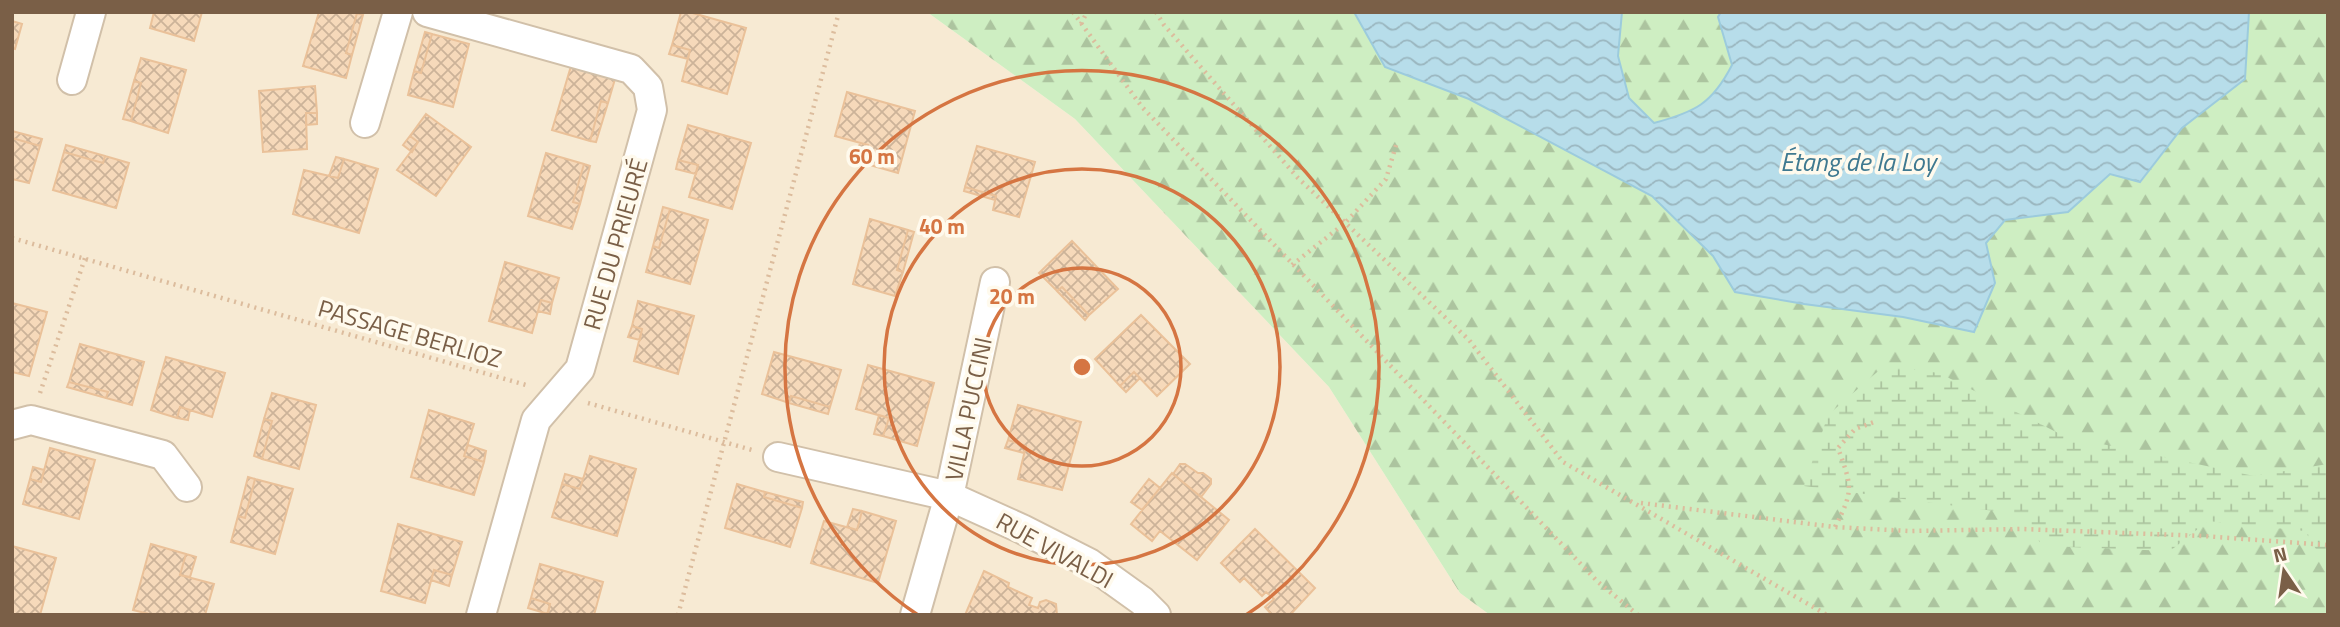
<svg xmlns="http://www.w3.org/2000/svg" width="2340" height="627" viewBox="0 0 2340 627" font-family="'Titillium Web',sans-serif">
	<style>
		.residential { fill: #f7ead3 }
		.forest { fill: url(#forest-firs) }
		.wetland { fill: url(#wetland-marsh) }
		.water { fill: url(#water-waves); stroke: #9ccbdd; stroke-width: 2 }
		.building { fill: url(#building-cross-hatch); stroke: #eac199; stroke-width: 2 }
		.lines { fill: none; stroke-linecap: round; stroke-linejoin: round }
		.minor-casing { stroke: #d1c0a9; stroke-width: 32 }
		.path { stroke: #dcbc9d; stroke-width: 4.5; stroke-dasharray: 2 5; stroke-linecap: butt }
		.minor { stroke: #fff; stroke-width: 28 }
		.ring { fill: none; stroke: #d57542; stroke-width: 3.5 }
		.labels { text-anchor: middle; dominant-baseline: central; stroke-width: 7; stroke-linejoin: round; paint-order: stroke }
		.street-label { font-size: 24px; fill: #7a5f47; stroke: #fffaed }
		.water-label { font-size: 26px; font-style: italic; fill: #3f7990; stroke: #fffaed }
		.centre { fill: #d57542; stroke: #fffaed; stroke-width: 3.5 }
		.ring-label { font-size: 21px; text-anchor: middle; font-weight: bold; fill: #d57542; stroke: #fffaed; stroke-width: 7; stroke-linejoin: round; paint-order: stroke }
	</style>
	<defs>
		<pattern id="forest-firs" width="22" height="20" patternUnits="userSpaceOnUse" patternTransform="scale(1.75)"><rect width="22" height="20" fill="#ceeec2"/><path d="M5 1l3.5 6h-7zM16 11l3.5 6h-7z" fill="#acc49f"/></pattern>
		<pattern id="wetland-marsh" width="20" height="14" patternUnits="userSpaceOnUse" patternTransform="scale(1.75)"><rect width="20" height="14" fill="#ceeec2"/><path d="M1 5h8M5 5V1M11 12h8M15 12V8" fill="none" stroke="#acc49f"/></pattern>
		<pattern id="water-waves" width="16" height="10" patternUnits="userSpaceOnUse" patternTransform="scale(1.75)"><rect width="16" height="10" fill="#b7ddea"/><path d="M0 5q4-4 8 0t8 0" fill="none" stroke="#9ab6bf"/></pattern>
		<pattern id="building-cross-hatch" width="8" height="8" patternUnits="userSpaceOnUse" patternTransform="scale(1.75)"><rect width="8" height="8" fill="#f6d9ba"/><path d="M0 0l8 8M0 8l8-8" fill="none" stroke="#ccb399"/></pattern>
	</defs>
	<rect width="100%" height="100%" fill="#fef7e5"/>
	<path class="residential" d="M12,12H927L1075,119L1329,387L1460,593L1490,615H12Z"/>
	<path class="forest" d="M927,12H1354L1385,67L1469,99L1652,196L1713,256L1735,292L1804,304L1903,317L1974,332L1995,283L1985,243L2005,220L2068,212L2110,174L2141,182L2182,128L2245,79L2249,12H2328V615H1490L1460,593L1329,387L1075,119Z
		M1622,12H1721L1718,18L1732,65C1711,106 1696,111 1654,123L1629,98L1618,56Z"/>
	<path class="wetland" d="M1884,366L1939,373L2064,436L2254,476L2328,464V560L2322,559L2305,531L2208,521L2170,551L2043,546L2017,514L1804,486L1828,415Z"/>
	<path class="water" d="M1354,12H1622L1618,56L1629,98L1654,123C1695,112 1712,104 1732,65L1718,17L1721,12H2249L2245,79L2182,128L2140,182L2110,174L2068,212L2005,220L1986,243L1995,283L1974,332L1903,317L1804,304L1735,292L1713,256L1652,196L1469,99L1385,67Z"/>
	<path class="building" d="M154,12H202L194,41L150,28Z
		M319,12L357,13L346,53L352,55L346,78L303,66Z
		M681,12H689L746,28L727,94L682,81L690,50L672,45Z
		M357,13L363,15L352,55L346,53Z
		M12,21L22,24L15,49L12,48Z
		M425,32L432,34L421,73L414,71Z
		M432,34L469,44L453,107L408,95L414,71L421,73Z
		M672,45L690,50L688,59L669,54Z
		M141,58L186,70L168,133L131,121L141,83L134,81Z
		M571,66L615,79L608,103L601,101L590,141L552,130Z
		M134,81L141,83L131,121L123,119Z
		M315,86L317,113H306L307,149L263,152L259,91Z
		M847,92L915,111L898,173L863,163L868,145L835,136Z
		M601,101L608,103L596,142L590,141Z
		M306,113H317V124L306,125Z
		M426,114L471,147L436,196L397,170L418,142L410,136Z
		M688,125L751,143L732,209L689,197L698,165L678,160Z
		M12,131L42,139L40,146L12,138Z
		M410,136L418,142L412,152L403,145Z
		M12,138L40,146L29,183L12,179Z
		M860,143L868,145L863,163L855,161Z
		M66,145L105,156L103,163L64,152Z
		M977,146L1035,162L1019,217L993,210L996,196L965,187Z
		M64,152L103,163L105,156L129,163L116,208L53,190Z
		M546,153L584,164L573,202L580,204L572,229L528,216Z
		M336,157L344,159L338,178L329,176Z
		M344,159L378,169L359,233L293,214L304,170L338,178Z
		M678,160L698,165L696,174L676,169Z
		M584,164L590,166L580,204L573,202Z
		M965,187L996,196L995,200L964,191Z
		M663,207L670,209L659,248L653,246Z
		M670,209L708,220L690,284L646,272L653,246L659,248Z
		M870,219L908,230L897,270L903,272L895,296L853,284Z
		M908,230L914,232L903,272L897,270Z
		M1072,241L1118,289L1089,315L1062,287L1057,291L1039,273Z
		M505,262L559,278L552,303L541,300L532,333L489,321Z
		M1062,287L1089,315L1085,320L1057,291Z
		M541,300L552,303L550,314L538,311Z
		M638,301L694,316L678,374L634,361L642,329L632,326Z
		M12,303L47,312L29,376L12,372Z
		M1141,315L1190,364L1157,396L1134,372L1120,386L1095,359Z
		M632,326L642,329L640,340L628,337Z
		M80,344L144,362L132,405L106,398L108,392L69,382Z
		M774,352L841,370L830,407L791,396L789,403L762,394Z
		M166,357L225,373L212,417L180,407L177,418L151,410Z
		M868,365L934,383L917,446L883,436L889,418L856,409Z
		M1134,372L1140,378L1126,392L1120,386Z
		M69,382L108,392L106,398L67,387Z
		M272,393L316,405L299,469L262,459L272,421L264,419Z
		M791,396L830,407L828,414L789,403Z
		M1018,405L1081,422L1062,490L1018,479L1026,446L1008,440Z
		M180,407L190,410L188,420L177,418Z
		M429,410L474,424L464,456L484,462L474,495L411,477Z
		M879,415L889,418L883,436L874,434Z
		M264,419L272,421L262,459L254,456Z
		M1008,440L1026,446L1024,453L1005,448Z
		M468,445L486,451L484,462L464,456Z
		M50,448L95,460L79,519L23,504L30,479L41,482Z
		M590,456L636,469L617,536L552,517L562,484L580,489Z
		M1180,464H1185L1198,473H1203L1211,479V484L1201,497L1173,474Z
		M33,467L44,470L41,482L30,479Z
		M1172,473L1229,520L1197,560L1160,531L1152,541L1131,524Z
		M565,474L583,479L580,489L562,484Z
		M248,477L255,479L245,518L238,516Z
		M255,479L293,489L275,554L231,542L238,516L245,518Z
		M1149,479L1160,488L1142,510L1131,502Z
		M737,484L765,492L764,497L802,508L790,547L725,528Z
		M765,492L803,502L802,508L764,497Z
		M853,509L862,511L857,530L847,527Z
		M862,511L896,521L878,583L811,563L824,521L857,530Z
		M398,524L462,542L452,575L434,570L425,603L381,591Z
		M1255,529L1315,588L1290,615H1272L1265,607L1274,599L1266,592L1262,596L1244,578L1240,582L1221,563Z
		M151,544L186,554L180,575L214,584L205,615H153L133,610Z
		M12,546L56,558L40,615H12Z
		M186,554L196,557L190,577L180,575Z
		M540,564L603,582L594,615H547L550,604L531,598Z
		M434,570L452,575L449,586L431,580Z
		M984,571L1009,583L1008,587L1032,598L1029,605L1038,608L1040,602L1046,600L1056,604L1057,615H965Z
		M531,598L550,604L548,614L528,608Z"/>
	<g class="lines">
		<defs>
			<path id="minor" d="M427,12L631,69L648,87L652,110L580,369L536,420L481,615
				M72,80L91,12
				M365,123L398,12
				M12,425L31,420L163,455L187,487
				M778,457L949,496L1022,529L1089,563L1142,601L1156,615
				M915,615L949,496L995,282"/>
		</defs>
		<use href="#minor" class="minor-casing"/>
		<path class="path" d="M1073,12L1142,107L1598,582L1638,615
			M1156,12L1164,25L1298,178L1469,340L1563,462L1827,615
			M1081,24L1087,12
			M12,238L526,385
			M1292,265L1345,223L1386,179L1397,142
			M40,393L85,258
			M588,403L752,450
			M1641,503L1835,527L1909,531L2022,529L2203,536L2328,545
			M1835,527C1854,490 1852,487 1838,448L1855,429L1877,421
			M678,615L839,12"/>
		<use href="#minor" class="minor"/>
	</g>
	<g class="ring">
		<circle cx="1082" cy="367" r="99"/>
		<circle cx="1082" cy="367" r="198"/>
		<path d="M918 615A297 297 0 1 1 1246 615"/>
	</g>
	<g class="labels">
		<g class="street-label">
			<text transform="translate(615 244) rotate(-74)">RUE DU PRIEURÉ</text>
			<text transform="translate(410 333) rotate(16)">PASSAGE BERLIOZ</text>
			<text transform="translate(968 409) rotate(-78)">VILLA PUCCINI</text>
			<text transform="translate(1055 550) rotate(29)">RUE VIVALDI</text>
		</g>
		<g class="water-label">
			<text x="1858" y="161">Étang de la Loy</text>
		</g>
	</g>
	<circle cx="1082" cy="367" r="10" class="centre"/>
	<g class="ring-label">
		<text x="872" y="164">60 m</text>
		<text x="942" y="234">40 m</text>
		<text x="1012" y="304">20 m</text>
	</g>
	<rect width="2340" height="627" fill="none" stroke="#7a5f47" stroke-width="28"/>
	<g transform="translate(2284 571) rotate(347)" stroke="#fffaed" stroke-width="5" paint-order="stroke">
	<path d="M0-5L12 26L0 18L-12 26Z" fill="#7a5f47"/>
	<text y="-10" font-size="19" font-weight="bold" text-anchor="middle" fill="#7a5f47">N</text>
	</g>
</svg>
